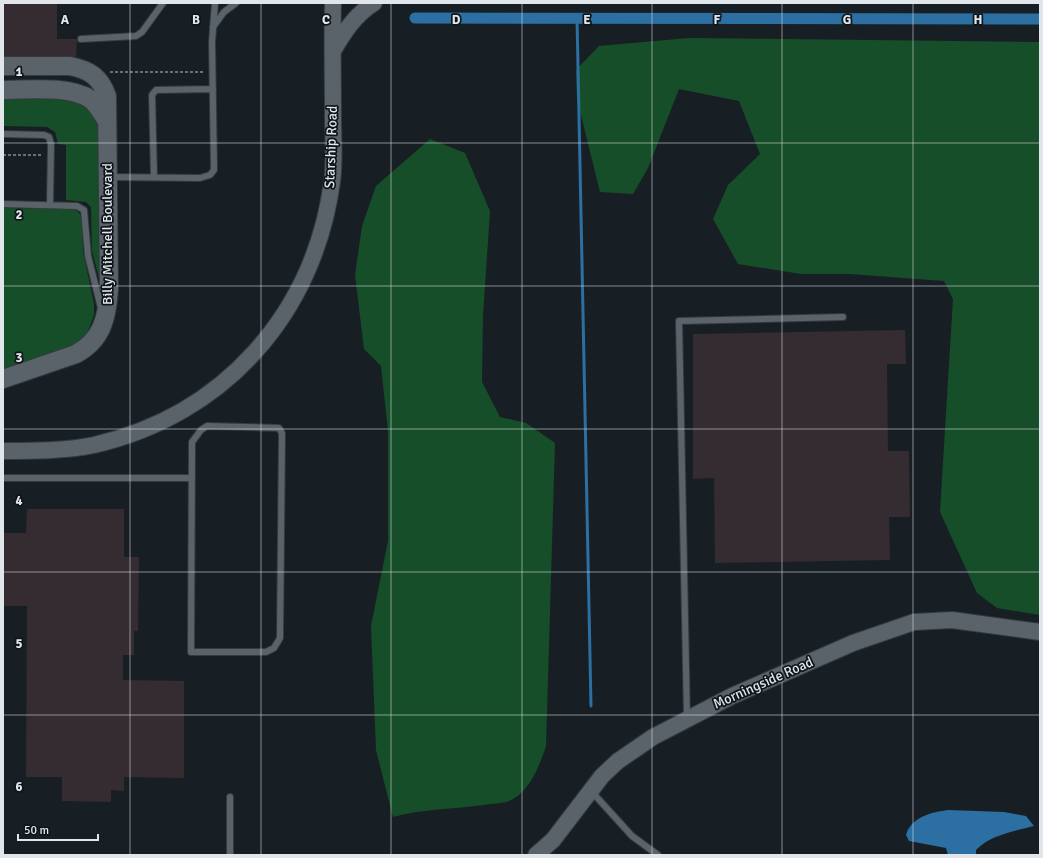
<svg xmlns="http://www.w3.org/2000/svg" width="1043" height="858" viewBox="0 0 1043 858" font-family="Signika,sans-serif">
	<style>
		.green { fill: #164e29 }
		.water { fill: #2c6fa2 }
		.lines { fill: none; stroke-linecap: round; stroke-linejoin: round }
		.stream { stroke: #2c6fa2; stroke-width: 3 }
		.canal { stroke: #2c6fa2; stroke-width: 11 }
		.building { fill: #342c30 }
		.service-casing { stroke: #353a3e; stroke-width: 8 }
		.tertiary-casing { stroke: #353a3e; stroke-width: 18 }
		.secondary-casing { stroke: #353a3e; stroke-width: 20 }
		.path { stroke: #6a7175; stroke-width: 2; stroke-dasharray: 3 2; stroke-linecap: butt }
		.service { stroke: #5b636a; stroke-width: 6 }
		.tertiary { stroke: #5b636a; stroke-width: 16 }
		.secondary { stroke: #5b636a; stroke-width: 18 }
		.grid { fill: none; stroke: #e1e6ea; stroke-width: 1; stroke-opacity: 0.55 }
		.labels { text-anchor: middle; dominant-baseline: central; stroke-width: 3.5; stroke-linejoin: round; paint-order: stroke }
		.street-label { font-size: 14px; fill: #e1e6ea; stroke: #0f161b }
		.grid-label { font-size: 13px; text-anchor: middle; font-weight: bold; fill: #e1e6ea; stroke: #0f161b; stroke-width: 3.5; stroke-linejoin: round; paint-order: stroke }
	</style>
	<rect width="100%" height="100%" fill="#181f24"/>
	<path class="green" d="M689,38L1040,42V615L997,608L977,593L940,512L953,299L944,281L850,274H801L738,264L713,219L728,185L760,154L739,101L679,89L648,168L633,194L600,192L577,99L576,70L599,46Z
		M3,97H66L89,107L100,123L101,285L92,251L91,207L86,202L66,200V145L58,144L55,132L47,127L3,126Z
		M430,139L465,153L490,211L483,316L482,382L500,417L526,423L555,443L546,746C540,765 529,793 509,801C502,804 492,803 484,805C454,809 422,809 393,817L376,750L371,626L388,541V431L381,366L364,349L355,275L362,226L376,186Z
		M3,208L75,209L82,216L83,251L94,304V315L87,334L73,348L3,373Z"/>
	<path class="water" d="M948,810L1004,812L1026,816L1034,826C1015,831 990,835 976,850V855H948L946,848L909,841L906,835C911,817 932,812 948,810Z"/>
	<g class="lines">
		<path class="stream" d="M577,18L591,706"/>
		<path class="canal" d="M415,18L1040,19"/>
	</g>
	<path class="building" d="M3,3H57V39H77L76,57L3,56Z
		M905,330L906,364H887L888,451H909L910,517H889L890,560L715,563L714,478L693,479V334Z
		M27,509H124V557H139L138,631H134V655H123V680L184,681V778L124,777V791L111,790V802L62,801V777H26L27,606H3V533H26Z"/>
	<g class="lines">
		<defs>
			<path id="service" d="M213,27L224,12L236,3
				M81,39L136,36L142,32L163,3
				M3,134L44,135L49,137L51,144L50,204
				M109,177L200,178L210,175L214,170L212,42L215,3
				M154,177L152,95L156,90L213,89
				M3,204L77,206L84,210L88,256L101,308
				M207,426L279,428L282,433L280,638L274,648L266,652H191L192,442L201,430Z
				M3,478H192
				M687,718L679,321L843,317
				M592,792L632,836L658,855
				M230,797V855"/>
			<path id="tertiary" d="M333,51C344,32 355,15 374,3
				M3,451C33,451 64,451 94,445C224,415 314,314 332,182C335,161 333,138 333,117C333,79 332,41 333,3
				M536,855L553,840L602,776L618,761L653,737L732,696L853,643L914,622L952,620L1040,632"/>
			<path id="secondary" d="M3,66H70C90,70 100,77 107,96L109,290C107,318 102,340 76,354L3,379
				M3,90C28,90 69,85 90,99C97,104 102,114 107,121"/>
		</defs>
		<use href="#service" class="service-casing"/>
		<use href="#tertiary" class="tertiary-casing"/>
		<use href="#secondary" class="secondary-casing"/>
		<path class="path" d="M110,72H205
			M3,155H41"/>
		<use href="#service" class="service"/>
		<use href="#tertiary" class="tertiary"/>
		<use href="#secondary" class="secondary"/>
	</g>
	<path class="grid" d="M130,3V855M261,3V855M391,3V855M522,3V855M652,3V855M782,3V855M913,3V855M3,143H1040M3,286H1040M3,429H1040M3,572H1040M3,715H1040"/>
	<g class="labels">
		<g class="street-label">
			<text transform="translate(331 147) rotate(-88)">Starship Road</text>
			<text transform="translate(107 234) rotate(-90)">Billy Mitchell Boulevard</text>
			<text transform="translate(763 683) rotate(-24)">Morningside Road</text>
		</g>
	</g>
	<g class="grid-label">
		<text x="65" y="24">A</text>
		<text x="196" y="24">B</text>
		<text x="326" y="24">C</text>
		<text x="456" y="24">D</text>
		<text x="587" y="24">E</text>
		<text x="717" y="24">F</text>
		<text x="847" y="24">G</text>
		<text x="978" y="24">H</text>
		<text x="19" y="76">1</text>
		<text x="19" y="219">2</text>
		<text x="19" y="362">3</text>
		<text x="19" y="505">4</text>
		<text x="19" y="648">5</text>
		<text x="19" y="791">6</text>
	</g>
	<rect width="1043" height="858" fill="none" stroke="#e1e6ea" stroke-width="8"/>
	<path d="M18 834v6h80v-6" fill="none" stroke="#e1e6ea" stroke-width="2"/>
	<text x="24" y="834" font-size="12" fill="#e1e6ea" stroke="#0f161b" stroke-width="3" paint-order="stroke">50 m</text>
</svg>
